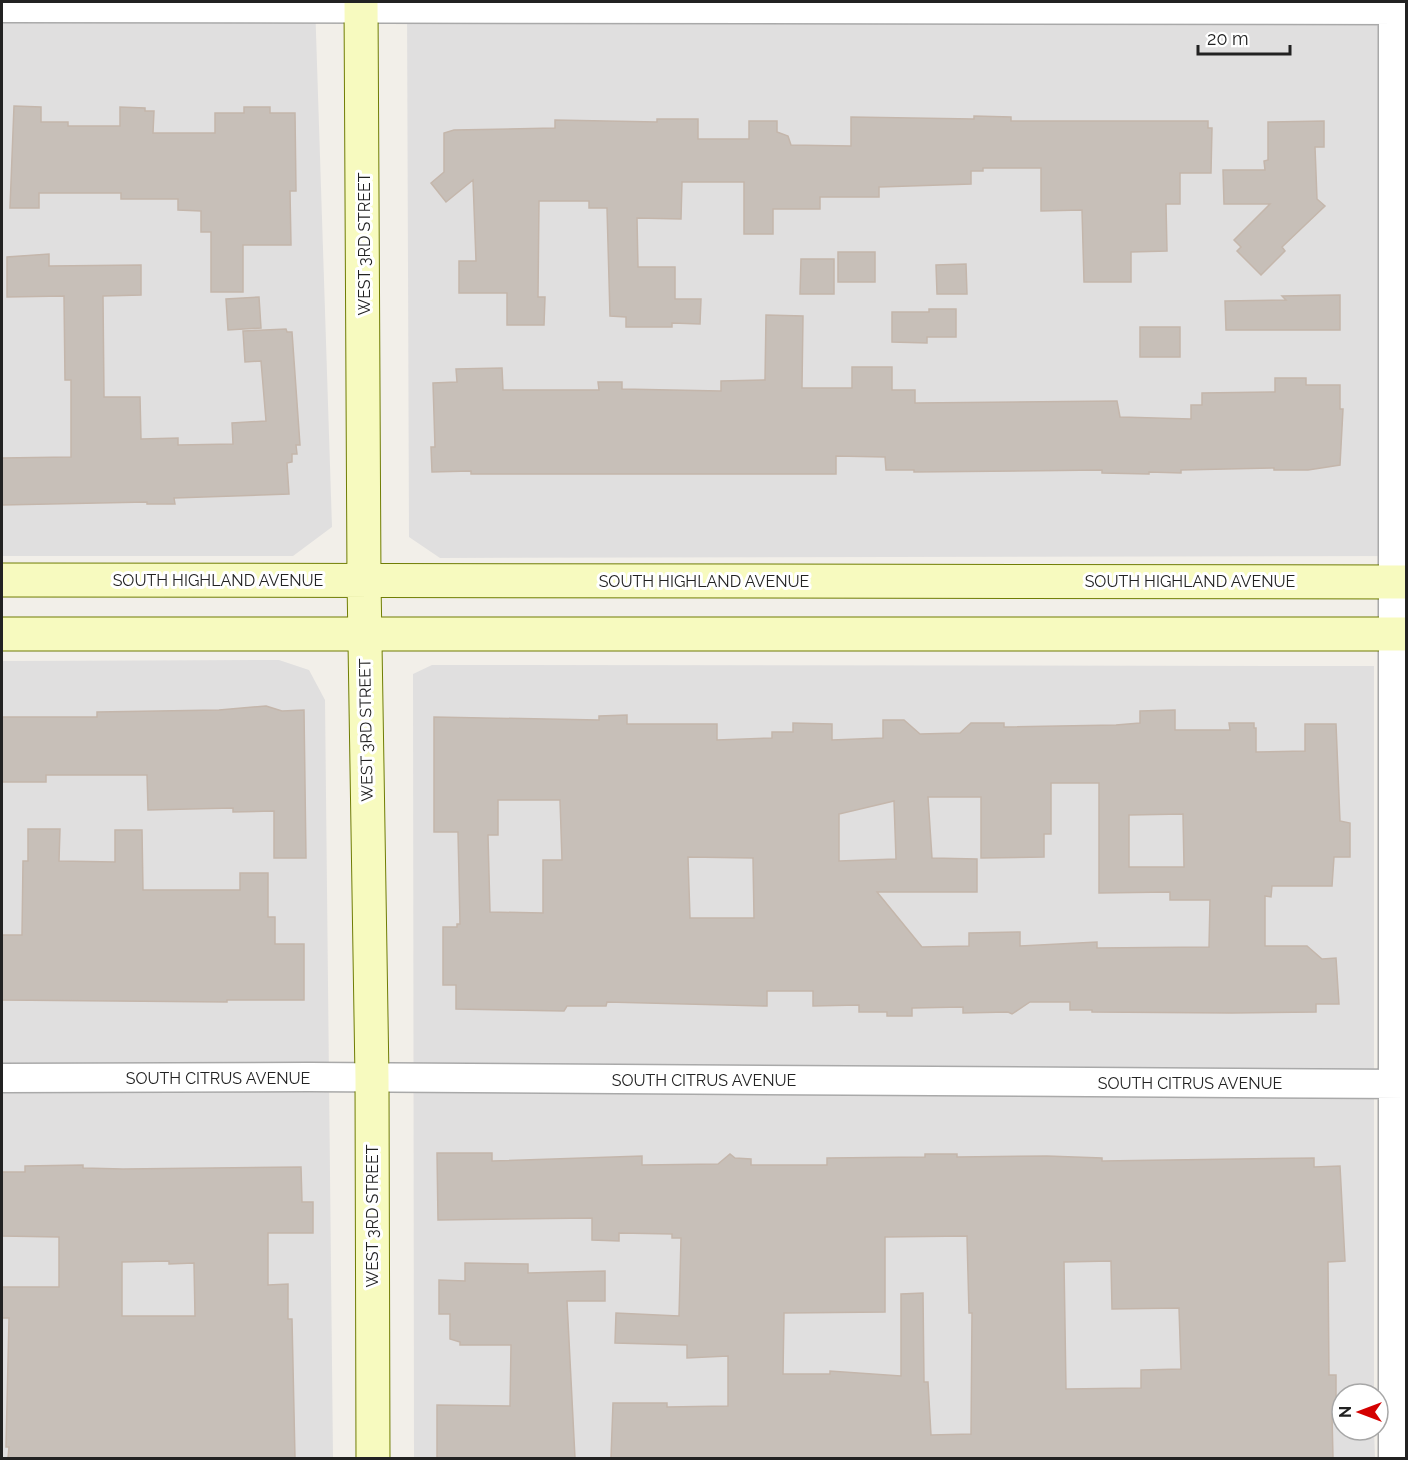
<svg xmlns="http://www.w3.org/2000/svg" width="1408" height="1460" viewBox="0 0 1408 1460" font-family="Raleway,sans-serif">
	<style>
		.residential { fill: #e0dfdf }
		.building { fill: #c7bfb8; stroke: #c4b6ab; stroke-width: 1.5; fill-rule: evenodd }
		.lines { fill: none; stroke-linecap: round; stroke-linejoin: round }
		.street-casing { stroke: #a9a9a9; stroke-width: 31 }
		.secondary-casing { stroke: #707d05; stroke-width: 35 }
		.street { stroke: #fff; stroke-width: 28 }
		.secondary { stroke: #f7fabf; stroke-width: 33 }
		.labels { text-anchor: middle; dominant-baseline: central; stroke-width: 6; stroke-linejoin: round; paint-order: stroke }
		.street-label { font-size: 16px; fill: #222; stroke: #fff }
	</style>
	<rect width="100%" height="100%" fill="#f2efe9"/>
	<path class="residential" d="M2,2H315L332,527L293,556H2Z
		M407,2H1406V556L440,558L409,537Z
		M279,660L309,670L325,700L333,1458H2V661Z
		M432,665L1374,666V1394H1342V1430H1374L1375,1458H414L413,674Z"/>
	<path class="building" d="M14,106L41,107V122H68V126H120V107L145,108V111H154L153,133H215V113H244V107H270V113H295L296,191H290L291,245H243V292H211V232H201V211L178,210V199H121V193H39V208H10Z
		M974,116L1011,117V121H1208V128H1212L1211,173H1180V204H1166L1167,251L1131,252V282H1084L1082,210L1041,211V168H983V171H971V184L879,187V197H820V209H773V234H744V182H682L681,219L637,218L638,267H675V299H701L700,324L672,323V327H626V317L610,316L607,208H589V201H539L538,297H545L544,325H507V293H459V261H476L473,180L446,202L431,183L444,172V133L454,130L555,128V120L657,122V119H698V139H749V121H777V132L788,136L791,145L851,146V117L974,119Z
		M1324,121V147H1315L1317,199L1325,206L1282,247L1285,251L1261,275L1237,251L1241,247L1234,240L1270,204H1224L1223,170H1265L1264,161L1268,160V122Z
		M838,252H875V282H838Z
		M49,254V266L141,265V295L103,296L104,397H140L141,439L178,438V445L233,444L232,423L266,421L261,361L245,362L243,331L286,329L287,332H292L300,445H296L297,454H292V462L287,463L289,494L174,498L175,504H147V502L2,505V458L71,457V380H65L64,296L7,297V257Z
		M801,259H834V294H800Z
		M966,264L967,294H937L936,265Z
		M1340,295V330H1226L1225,301L1286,300L1282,296Z
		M259,297L261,328L228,330L226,299Z
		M929,309H956V337H927V343L892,342V312H929Z
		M766,315L803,316L802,388H852V367H892V390H915V403L1117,401L1120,417L1191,419V405H1202V393L1275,392V378H1306V385H1340V409H1343L1340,465L1308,470H1274V468L1181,470V473L1149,472V474L1102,473V470L914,472V470H886L885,457L836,456V474H471V471L432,472L431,447H435L433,383L457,382L456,369L502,368L503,390H599L598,382H622V389L721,391V381L765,380Z
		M1140,327H1180V357H1140Z
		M266,706L282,711L304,710L306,858H274V811L233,812V808L148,810L147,775H46V782H2V717H97V712L219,710Z
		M1175,710V730H1230L1229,723H1254V728H1256V752L1305,751V724H1336L1340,821L1350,823V857H1334L1332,886H1272L1271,897L1265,896V946H1307L1322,959L1336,958L1339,1004H1316V1012L1232,1013L1092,1012V1010H1070V1002H1030L1012,1014L1008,1012L963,1013V1007L912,1008V1016H887V1012H859V1005L813,1006V991H767V1006L607,1002L606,1006H567L564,1011L456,1009V985H443V927H457V924H460L458,832H434V717L599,720V716L627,715V724H717V740L772,738V732H793V723L832,724V740L883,738V720H904L920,734L960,733L971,723H1004V727L1116,725L1140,723V711ZM1051,783H1099V893L1170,892V900H1210L1209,947L1097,948V942L1020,946V932L969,933V946L922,947L877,892H977V859L932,858L928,797H981V858L1044,857V834H1051ZM498,800H560L562,860H543V913L490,912L488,835H498ZM894,801L896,859L839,861V814ZM1183,814L1184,867H1129V815ZM688,857L753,858L754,918H690Z
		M28,829H60L59,861L115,862V830H142L143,890H240V873H268V917H275V944H304V1000H227V1002L2,1000V935H22L23,861H28Z
		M437,1153H492V1161L642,1156V1165L718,1164L730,1154L735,1158L751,1159V1165H827V1158L925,1157V1154H957V1157L1047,1156L1102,1158V1161L1314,1158V1167L1340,1166L1345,1261L1328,1262L1329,1375H1336V1414H1332L1333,1458H611L613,1403H667V1407L728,1406V1356L687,1358V1345L615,1343L616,1313L679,1316L681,1238H672V1234L619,1233V1241L592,1240V1218L438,1220ZM967,1236L969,1313H972L971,1434L931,1435L928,1382H924L923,1293L901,1294V1376L830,1371V1374H783L784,1313L885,1312V1237ZM1111,1261L1112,1309L1179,1308L1181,1369L1141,1370V1388L1066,1389L1064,1262Z
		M83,1165V1168L123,1169L301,1167L302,1202H313V1233H268V1285L288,1284V1319H292L295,1458H8L9,1447H6L9,1318H2V1287H59V1237L2,1236V1172H25V1166ZM169,1261V1264L194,1263L195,1316H122V1262Z
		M465,1263L528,1264V1273L605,1271V1301H567L575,1458H437V1405L510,1406L511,1345H460V1342L450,1339V1314H439V1280L465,1281Z"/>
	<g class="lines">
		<defs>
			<path id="street" d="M1393,2V1458
				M2,8L1406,10
				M2,1078L309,1077L1406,1084"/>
			<path id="secondary" d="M361,2L364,581L372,1078L373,1458
				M2,580L1406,582
				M2,634H1406"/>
		</defs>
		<use href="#street" class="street-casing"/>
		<use href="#secondary" class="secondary-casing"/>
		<use href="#street" class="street"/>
		<use href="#secondary" class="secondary"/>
	</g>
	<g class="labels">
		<g class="street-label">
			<text transform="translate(364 244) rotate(-90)">WEST 3RD STREET</text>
			<text x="218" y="580">SOUTH HIGHLAND AVENUE</text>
			<text x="704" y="581">SOUTH HIGHLAND AVENUE</text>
			<text x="1190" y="581">SOUTH HIGHLAND AVENUE</text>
			<text transform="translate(366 730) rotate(-91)">WEST 3RD STREET</text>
			<text x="218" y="1078">SOUTH CITRUS AVENUE</text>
			<text x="704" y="1080">SOUTH CITRUS AVENUE</text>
			<text x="1190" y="1083">SOUTH CITRUS AVENUE</text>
			<text transform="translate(372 1216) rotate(-90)">WEST 3RD STREET</text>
		</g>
	</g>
	<rect width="1408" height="1460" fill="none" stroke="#222222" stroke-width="6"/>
	<g transform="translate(1360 1412) rotate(270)"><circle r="28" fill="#ffffff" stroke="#a7a7a7" stroke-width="1.5"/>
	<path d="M0-4.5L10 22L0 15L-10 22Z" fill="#d40000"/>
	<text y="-9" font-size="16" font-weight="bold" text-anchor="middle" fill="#222222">N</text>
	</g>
	<path d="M1198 45v9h92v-9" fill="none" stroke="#222222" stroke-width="3"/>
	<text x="1207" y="45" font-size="18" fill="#222222" stroke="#ffffff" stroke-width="4.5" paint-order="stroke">20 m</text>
</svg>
